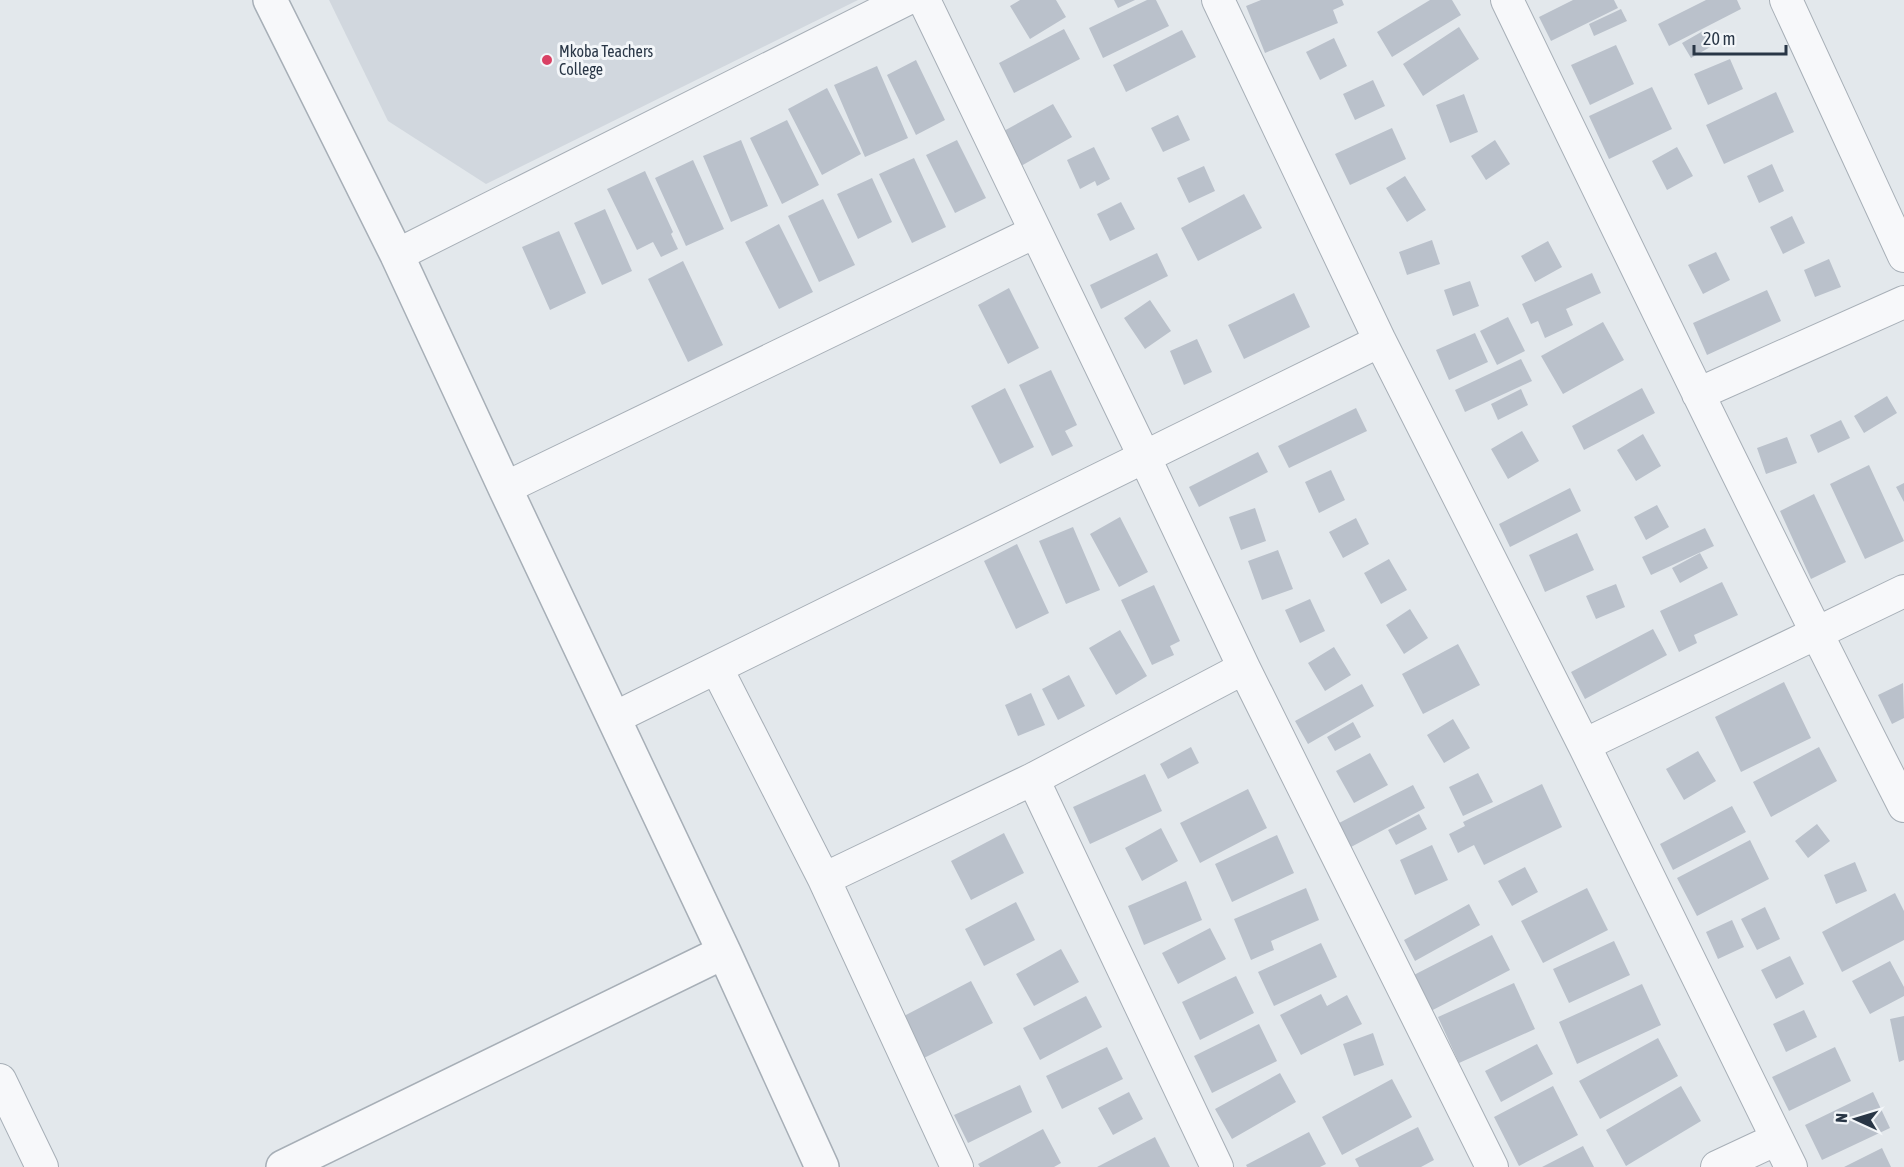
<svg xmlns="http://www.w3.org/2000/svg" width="1904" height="1167" viewBox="0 0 1904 1167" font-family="'Asap Condensed',sans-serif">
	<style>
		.built { fill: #d1d7de }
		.building { fill: #bac1cb }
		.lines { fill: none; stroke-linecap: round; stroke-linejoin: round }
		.minor-casing { stroke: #a7afb7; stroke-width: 34 }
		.tertiary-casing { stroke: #a7afb7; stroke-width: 36 }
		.minor { stroke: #f7f8fa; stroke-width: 32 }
		.tertiary { stroke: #f7f8fa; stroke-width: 33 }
		.poi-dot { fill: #d94064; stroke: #f3f6f9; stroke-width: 2 }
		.labels { text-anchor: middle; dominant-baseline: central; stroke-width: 6; stroke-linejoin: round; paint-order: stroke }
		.poi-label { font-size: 16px; fill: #293646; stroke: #f3f6f9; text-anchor: start }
	</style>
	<rect width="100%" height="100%" fill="#e3e8ec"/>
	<path class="built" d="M329,0H858L486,184L388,121Z"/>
	<path class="building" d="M1020,0H1056L1066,17L1030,39L1010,6Z
		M1114,0H1135L1118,8Z
		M1147,0H1156L1169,26L1103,58L1089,28Z
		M1261,0H1342L1344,5L1333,10L1338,23L1265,53L1246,6Z
		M1430,0H1452L1461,15L1392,57L1377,32Z
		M1573,0H1614L1618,8L1551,41L1539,17Z
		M1706,0H1737L1741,9L1669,46L1658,24Z
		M1621,9L1627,21L1594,36L1589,24Z
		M1459,27L1479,59L1423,96L1403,64Z
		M1064,29L1080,59L1014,93L999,63Z
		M1182,30L1196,57L1126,92L1113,65Z
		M1703,31L1712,46L1691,58L1682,43Z
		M1334,38L1347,66L1320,80L1306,52Z
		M1616,45L1634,84L1590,105L1571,65Z
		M1730,59L1743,89L1708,105L1694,74Z
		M916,60L945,120L916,135L887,75Z
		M877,66L908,138L865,157L834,85Z
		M1373,80L1385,106L1355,120L1343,94Z
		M1652,87L1672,129L1609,159L1589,116Z
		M827,88L861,154L822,175L788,109Z
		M1776,92L1794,132L1724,164L1706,125Z
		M1464,94L1478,132L1450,143L1436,105Z
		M1053,104L1072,137L1021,166L1002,132Z
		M1178,115L1190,140L1163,152L1151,128Z
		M787,120L819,185L782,204L750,138Z
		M1392,128L1406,159L1350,185L1335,154Z
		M741,140L768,206L731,222L703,156Z
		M957,140L986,198L955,213L926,155Z
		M1495,140L1510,164L1486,180L1471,156Z
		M1094,147L1110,179L1097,186L1095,181L1080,189L1067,160Z
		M1677,147L1693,176L1667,190L1652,161Z
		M914,158L946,227L912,243L879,174Z
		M693,160L724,229L686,246L655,178Z
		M1772,164L1784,191L1759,203L1747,176Z
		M1204,166L1215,191L1189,203L1177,178Z
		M645,171L673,232L671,234L678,249L661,257L653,242L637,250L607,189Z
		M1405,176L1426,210L1407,222L1386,188Z
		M872,178L892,222L858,239L837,194Z
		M1244,194L1262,228L1198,261L1181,228Z
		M823,199L855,265L819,282L788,216Z
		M1121,202L1135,229L1110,241L1097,214Z
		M605,209L632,271L602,285L574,223Z
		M1792,216L1805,243L1783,254L1770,227Z
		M779,224L813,292L779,309L745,242Z
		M559,231L586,293L550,310L522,247Z
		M1432,240L1440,264L1407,275L1399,252Z
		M1548,241L1562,267L1535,282L1521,256Z
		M1716,252L1730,280L1703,294L1688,265Z
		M1157,253L1168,276L1101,309L1090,285Z
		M1829,259L1841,287L1815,297L1804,270Z
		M683,261L723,345L688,362L648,279Z
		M1592,273L1601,293L1566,309L1573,325L1545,338L1538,321L1531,324L1522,304Z
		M1470,281L1479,306L1453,316L1444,290Z
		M1009,288L1039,348L1008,364L978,305Z
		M1767,290L1781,321L1707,355L1693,323Z
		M1294,293L1310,327L1244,359L1228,325Z
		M1150,300L1171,331L1145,349L1124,318Z
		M1508,317L1525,351L1497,365L1480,331Z
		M1603,322L1624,360L1563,394L1541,356Z
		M1475,333L1488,362L1449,380L1436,350Z
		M1197,339L1212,372L1184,385L1170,351Z
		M1521,359L1532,381L1465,412L1455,390Z
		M1051,370L1077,425L1065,431L1073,446L1052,456L1019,385Z
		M1005,388L1034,447L1000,464L971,406Z
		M1642,388L1655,413L1584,450L1572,426Z
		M1521,389L1528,405L1498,420L1491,404Z
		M1887,396L1897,413L1864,433L1854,416Z
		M1356,408L1367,431L1289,468L1278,446Z
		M1841,420L1850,438L1818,453L1810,435Z
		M1522,431L1539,461L1508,479L1491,449Z
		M1643,434L1661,466L1636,481L1617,450Z
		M1787,437L1797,463L1766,474L1757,448Z
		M1258,452L1268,472L1199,507L1189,487Z
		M1869,465L1904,541L1865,559L1830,484Z
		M1331,470L1345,500L1319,513L1305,482Z
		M1904,483V502L1896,487Z
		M1570,488L1581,511L1510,547L1499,524Z
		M1814,494L1846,562L1811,579L1780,511Z
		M1657,505L1669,527L1646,540L1634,517Z
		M1255,508L1266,541L1241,550L1229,517Z
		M1120,517L1148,572L1119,587L1090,534Z
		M1356,518L1369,544L1343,558L1329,532Z
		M1073,527L1100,590L1066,604L1039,541Z
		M1705,528L1714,546L1651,575L1642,557Z
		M1577,533L1594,570L1545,592L1529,555Z
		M1017,544L1049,613L1016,629L984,561Z
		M1278,550L1293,589L1262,600L1248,561Z
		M1700,553L1708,568L1680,583L1672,568Z
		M1389,559L1407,590L1381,604L1364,573Z
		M1722,582L1738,615L1694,635L1697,643L1679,652L1660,611Z
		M1616,584L1625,607L1596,619L1586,596Z
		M1154,585L1180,641L1170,646L1174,655L1152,665L1121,600Z
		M1310,599L1325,631L1300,643L1285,610Z
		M1410,609L1428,638L1404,654L1386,625Z
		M1653,629L1667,655L1585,699L1571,672Z
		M1120,630L1147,676L1116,695L1089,648Z
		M1458,644L1480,685L1423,714L1402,674Z
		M1334,647L1351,675L1325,691L1308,663Z
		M1069,675L1085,706L1058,720L1042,689Z
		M1784,682L1811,738L1741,772L1715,717Z
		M1903,683L1904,718L1892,724L1878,695Z
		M1362,684L1374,706L1308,744L1295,721Z
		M1031,693L1045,725L1018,736L1005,705Z
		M1453,719L1470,748L1444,763L1427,735Z
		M1353,722L1361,737L1335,751L1327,737Z
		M1191,747L1199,763L1168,779L1160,764Z
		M1819,747L1837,781L1771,817L1753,782Z
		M1698,751L1716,781L1684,800L1666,769Z
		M1370,753L1388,785L1354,803L1336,771Z
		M1478,773L1493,802L1463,816L1449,787Z
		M1145,774L1162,811L1090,844L1073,807Z
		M1542,784L1562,827L1484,865L1474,845L1458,853L1449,834L1465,826L1463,822Z
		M1413,785L1425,808L1351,847L1339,823Z
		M1248,789L1267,828L1200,863L1180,823Z
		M1732,806L1746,832L1673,870L1660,844Z
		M1419,814L1427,829L1396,845L1388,830Z
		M1817,824L1830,841L1808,858L1795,841Z
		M1161,828L1178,861L1142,881L1125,848Z
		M1004,833L1024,873L971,900L951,861Z
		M1277,835L1294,873L1232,902L1215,864Z
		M1750,840L1769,879L1697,916L1677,878Z
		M1432,845L1448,880L1415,895L1400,860Z
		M1855,862L1867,891L1836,904L1824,875Z
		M1525,867L1538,892L1512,906L1498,881Z
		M1186,881L1202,920L1144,945L1128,906Z
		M1306,888L1319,920L1271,941L1274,950L1251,960L1234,919Z
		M1587,888L1608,930L1543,963L1521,921Z
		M1895,893L1904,911V940L1842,972L1822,932Z
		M1016,902L1035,940L984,966L965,929Z
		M1469,904L1480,925L1415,961L1404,940Z
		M1765,907L1780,939L1757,950L1741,919Z
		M1732,920L1744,947L1718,959L1706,932Z
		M1210,928L1226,959L1178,984L1162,953Z
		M1492,935L1510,970L1427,1013L1408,978Z
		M1614,941L1630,975L1569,1003L1553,969Z
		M1321,943L1337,977L1274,1006L1258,972Z
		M1061,949L1079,982L1034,1006L1016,974Z
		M1790,956L1804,984L1776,999L1761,970Z
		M1890,961L1904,987V996L1870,1014L1852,981Z
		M1236,976L1254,1013L1200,1040L1182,1002Z
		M971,981L993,1023L924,1058L904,1016Z
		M1514,983L1535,1029L1459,1063L1438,1017Z
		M1642,984L1661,1025L1577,1064L1559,1022Z
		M1321,994L1327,1006L1347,995L1362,1024L1301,1055L1280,1015Z
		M1086,996L1102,1027L1040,1060L1023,1028Z
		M1804,1010L1817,1037L1786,1052L1773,1024Z
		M1904,1016V1060L1899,1062L1890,1019Z
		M1259,1024L1277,1061L1212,1093L1194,1056Z
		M1373,1033L1384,1065L1354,1076L1343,1044Z
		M1658,1038L1678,1076L1600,1119L1579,1081Z
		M1537,1044L1553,1074L1501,1102L1485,1071Z
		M1107,1047L1123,1079L1062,1109L1046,1076Z
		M1835,1047L1851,1081L1789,1111L1772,1077Z
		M1280,1073L1296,1102L1232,1139L1215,1109Z
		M1392,1079L1412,1117L1342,1155L1322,1117Z
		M1020,1085L1032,1112L968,1143L954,1115Z
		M1553,1086L1578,1135L1519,1166L1494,1117Z
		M1681,1086L1701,1121L1626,1166L1606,1130Z
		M1129,1092L1143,1119L1113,1135L1098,1108Z
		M1873,1092L1890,1128L1822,1160L1805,1125Z
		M1418,1127L1434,1160L1421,1167H1359L1355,1159Z
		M1043,1129L1061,1163L1054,1167H980L978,1164Z
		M1309,1132L1326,1164L1320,1167H1247L1246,1165Z
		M1155,1137L1170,1167H1097Z
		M1583,1146L1594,1167H1542Z
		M1882,1148L1891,1167H1844Z"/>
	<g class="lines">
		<defs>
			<path id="minor" d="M924,0L1144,456L1244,668L1492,1167
				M1218,0L1380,341L1584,745L1791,1167
				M1507,0C1637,269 1768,539 1904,806
				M1786,0L1904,256
				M397,255L905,0
				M1698,394L1904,302
				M505,488L1035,232
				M717,669L824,879L957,1167
				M614,718L1380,341
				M1584,745L1904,591
				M1033,779L1217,1167
				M824,879L1033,779L1244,668
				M0,1080L42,1167
				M1717,1167L1777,1139"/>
			<path id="tertiary" d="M270,0L397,255L505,488L724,952L822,1167
				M283,1167L724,952"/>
		</defs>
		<use href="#minor" class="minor-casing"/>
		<use href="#tertiary" class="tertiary-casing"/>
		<use href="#minor" class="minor"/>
		<use href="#tertiary" class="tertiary"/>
	</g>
	<circle class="poi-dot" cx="547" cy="60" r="6"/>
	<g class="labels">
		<g class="poi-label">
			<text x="559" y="51">Mkoba Teachers<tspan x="559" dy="18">College</tspan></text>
		</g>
	</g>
	<g transform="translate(1856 1119) rotate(274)" stroke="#f3f6f9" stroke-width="4.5" paint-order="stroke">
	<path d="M0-4.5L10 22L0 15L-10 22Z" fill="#293646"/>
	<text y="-9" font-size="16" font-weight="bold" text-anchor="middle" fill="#293646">N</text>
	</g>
	<path d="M1694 45v9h92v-9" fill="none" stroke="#293646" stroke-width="3"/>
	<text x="1703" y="45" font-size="18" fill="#293646" stroke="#f3f6f9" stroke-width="4.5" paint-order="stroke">20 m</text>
</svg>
